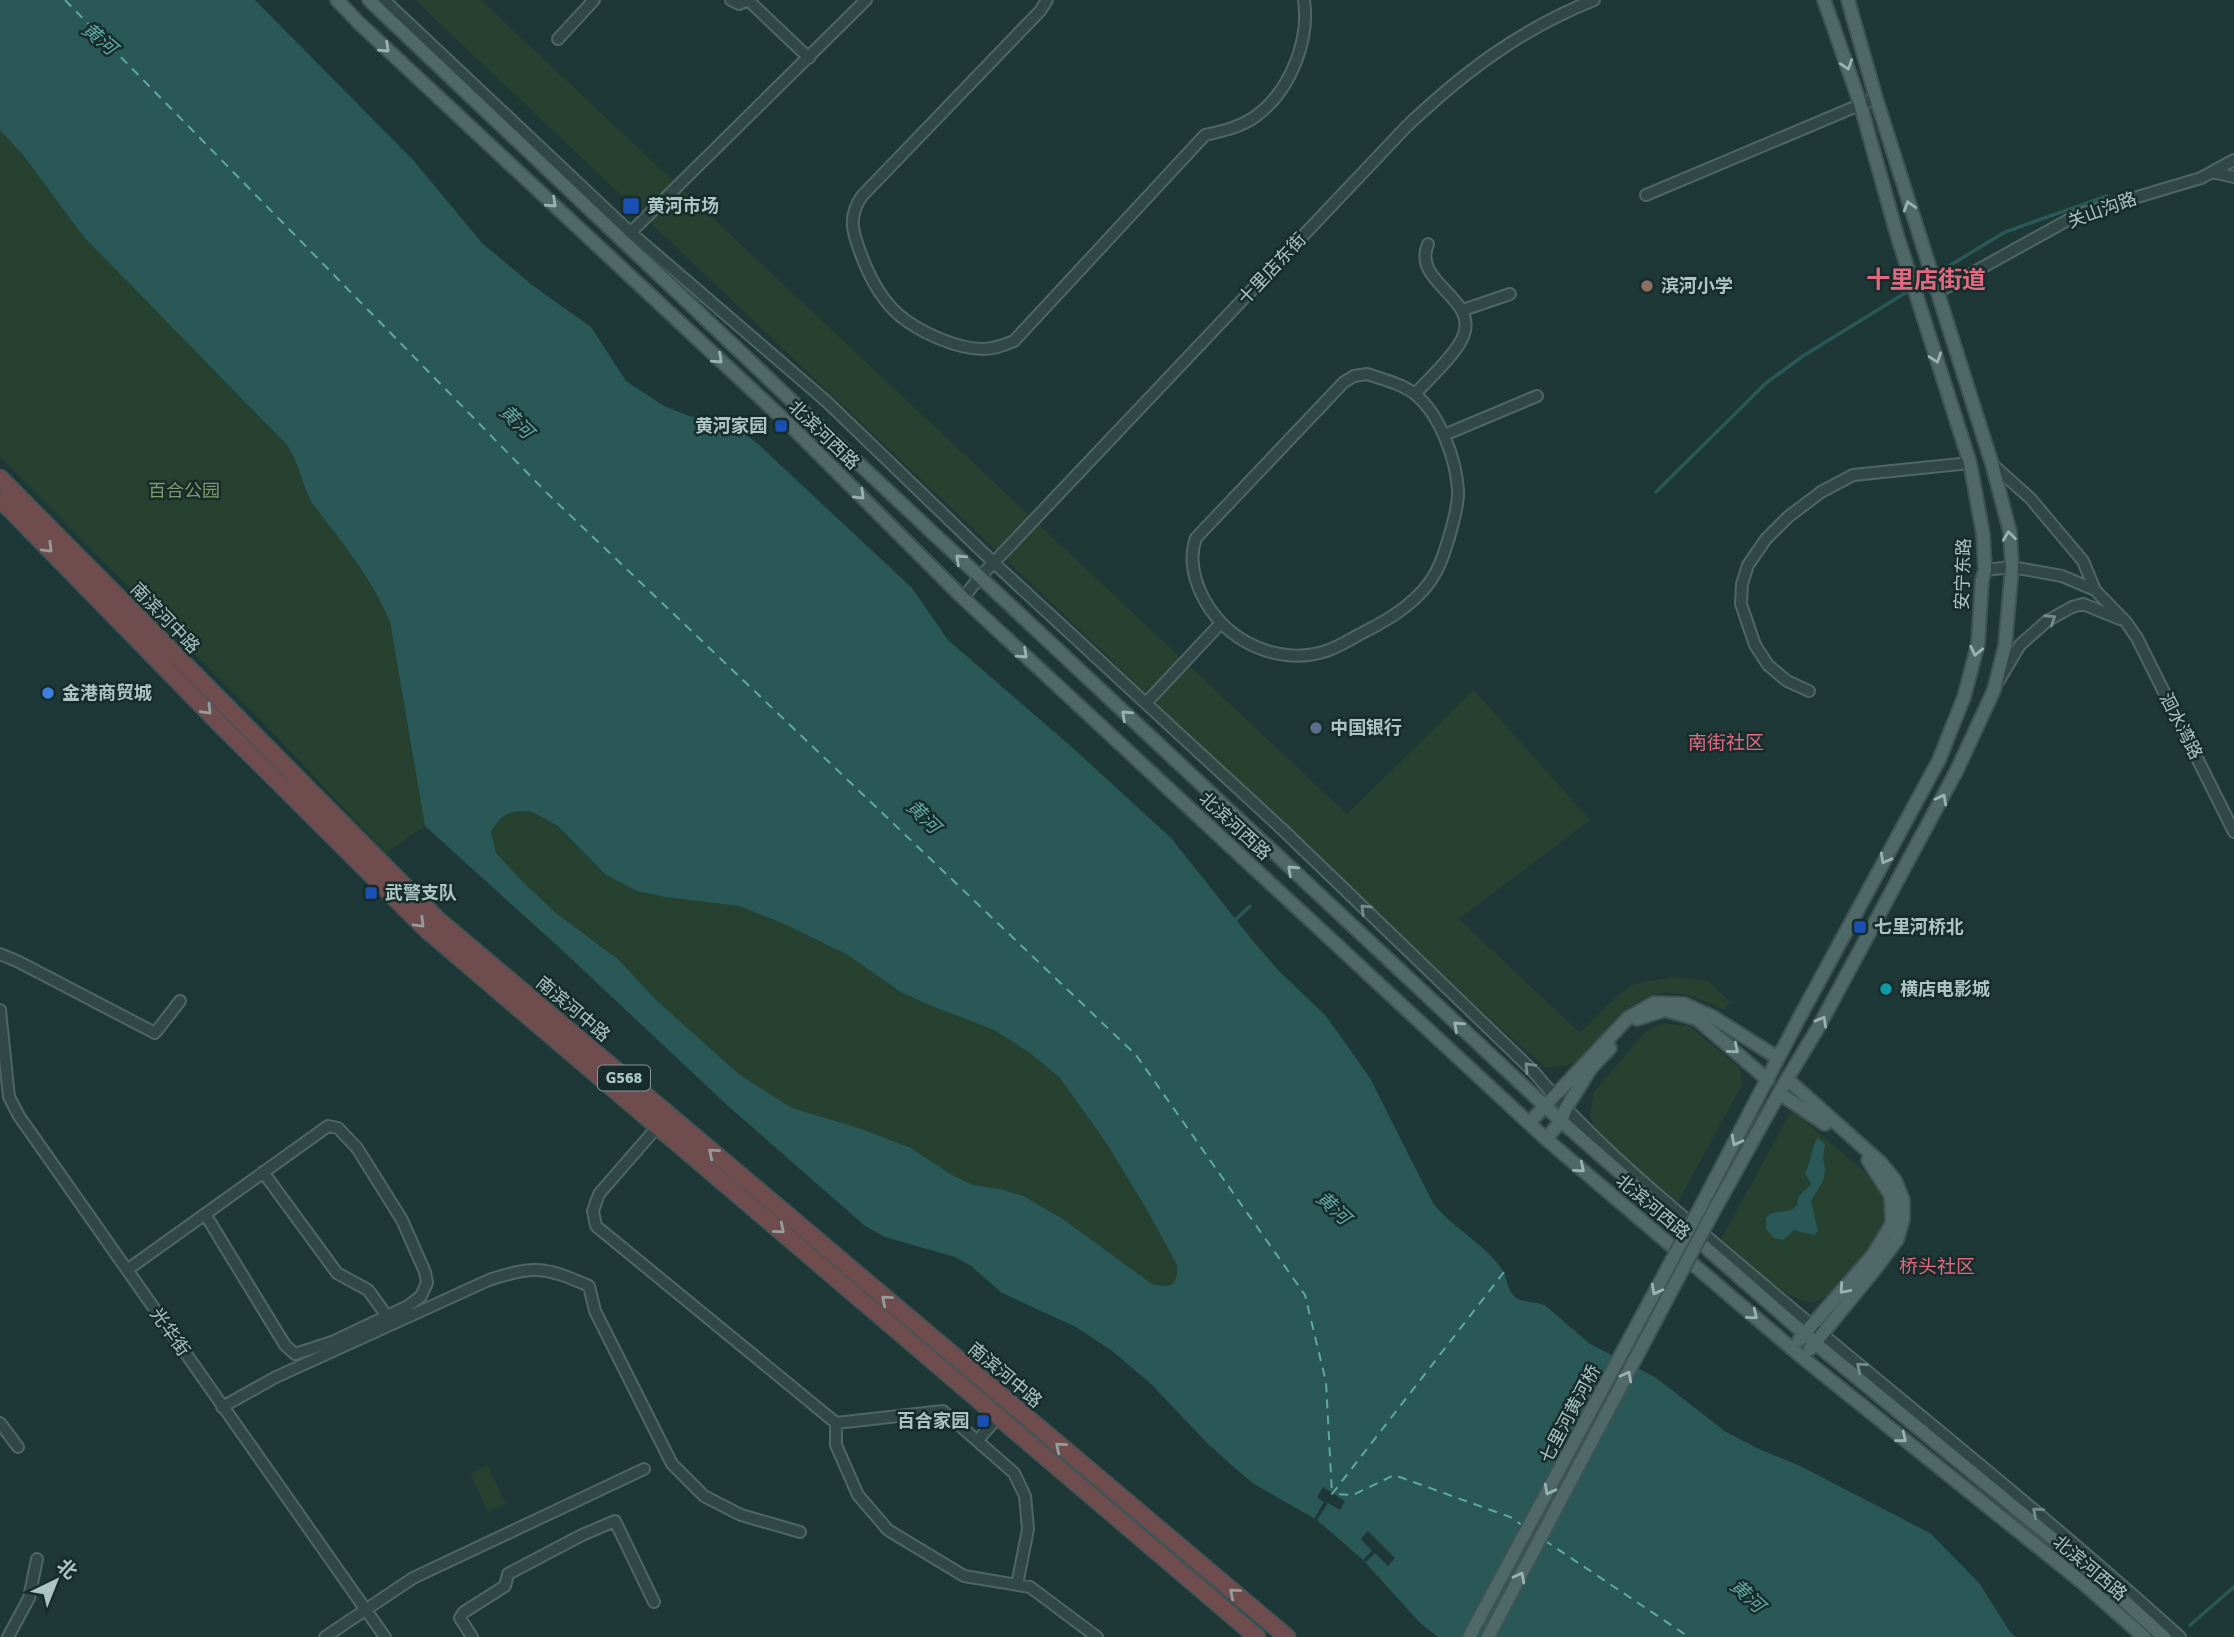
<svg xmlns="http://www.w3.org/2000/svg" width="2234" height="1637" viewBox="0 0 2234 1637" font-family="Signika,'Noto Sans SC',sans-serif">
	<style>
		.green { fill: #264130 }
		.water { fill: #295856; fill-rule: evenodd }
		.pier { fill: #1d3836 }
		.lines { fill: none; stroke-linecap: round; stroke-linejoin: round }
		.stream { stroke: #295856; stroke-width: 3.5 }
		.ferry { stroke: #60a8a4; stroke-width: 2; stroke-dasharray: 9 7; stroke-linecap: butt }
		.minor-casing { stroke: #4f6666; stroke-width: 14 }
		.major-casing { stroke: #3e5454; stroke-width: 16 }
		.highway-casing { stroke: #3f5555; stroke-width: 19 }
		.minor { stroke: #314847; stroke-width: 10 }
		.major { stroke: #4e6967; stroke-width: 12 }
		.highway { stroke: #6f4d4e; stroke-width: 16 }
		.major-bridge-casing { stroke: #3e5454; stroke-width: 16; stroke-linecap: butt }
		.major-bridge { stroke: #4e6967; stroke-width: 12 }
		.oneway { stroke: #98b3b2 }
		.oneway2 { stroke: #969b9b }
		.oneway3 { stroke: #748d8c }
		.transit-dot { fill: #1a4fb4; stroke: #172c2b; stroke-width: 2.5 }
		.education-dot { fill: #8d6e63; stroke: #172c2b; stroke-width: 2.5 }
		.shop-dot { fill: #3f7fe0; stroke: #172c2b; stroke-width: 2.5 }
		.service-dot { fill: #5c6f8a; stroke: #172c2b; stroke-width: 2.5 }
		.culture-dot { fill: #0f9aa8; stroke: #172c2b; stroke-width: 2.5 }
		.labels { text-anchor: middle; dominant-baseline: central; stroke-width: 5; stroke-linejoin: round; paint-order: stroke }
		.shield { fill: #172c2b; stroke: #7f9797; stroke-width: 2 }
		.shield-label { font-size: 16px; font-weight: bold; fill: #abc5c5 }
		.poi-label { font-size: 18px; font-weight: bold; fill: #abc5c5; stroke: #172c2b; text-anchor: start }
		.street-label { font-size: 18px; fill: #abc5c5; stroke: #172c2b }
		.park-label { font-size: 18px; fill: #7d9c69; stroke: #172c2b }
		.water-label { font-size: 19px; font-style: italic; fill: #60a8a4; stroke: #172c2b }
		.neighbourhood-label { font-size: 19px; fill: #e16980; stroke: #172c2b }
		.district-label { font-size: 24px; font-weight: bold; fill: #e16980; stroke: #172c2b }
	</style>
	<rect width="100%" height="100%" fill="#1d3836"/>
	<path class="green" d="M415,0H481L1347,814L1474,690L1590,820L1459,919L1580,1033L1606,1006L1631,985L1670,977L1708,981L1731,1002L1723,1010C1674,984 1646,985 1607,1028C1599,1037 1588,1055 1578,1061C1571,1066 1555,1066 1546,1068L1497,1025Z
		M0,130L23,155L83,236L287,445C300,465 301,483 312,503C341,541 371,578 390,622L425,826L386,853L273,733L0,457Z
		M530,811L558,826L606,875L637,891L665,897L739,906L782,923L846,954L901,992L929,1005L994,1030L1030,1053L1060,1078L1107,1144L1147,1210L1177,1265C1178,1287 1170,1288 1152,1284L1063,1219L1023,1196L1001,1189L973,1185L952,1175L911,1148L862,1129L792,1108L740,1075L655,999L619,960L556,913L522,881L496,853L491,832C503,812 507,812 530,811Z
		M1663,1023L1689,1026L1740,1068L1742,1085L1678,1202L1595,1132L1590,1116L1594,1092L1645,1032Z
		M1792,1110L1875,1180C1880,1188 1888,1199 1888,1209C1889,1231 1835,1300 1813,1302C1787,1304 1742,1256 1721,1239Z
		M488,1465L506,1504L488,1512L470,1474Z"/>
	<path class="water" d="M0,0H255L414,161L482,243L532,285L591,327L626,381L664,406L689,416L722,422L741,431L758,444L912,588L948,640L1074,749L1171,838L1253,941L1278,970L1326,1016L1370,1078L1433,1203C1451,1227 1492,1249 1504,1273C1508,1282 1507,1289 1515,1297C1522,1303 1537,1301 1546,1306L1590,1344L1655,1377L1726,1432L1757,1448L1800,1466L1930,1533L1980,1584L2010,1632L2016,1637H1438L1420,1623L1363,1560L1317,1520L1254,1484L1236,1469L1208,1444L1151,1384L1111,1350L1074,1326L1002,1293L971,1266L955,1257L885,1237L865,1226L728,1106L563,951L425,826L390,622C371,577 341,541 312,503C301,483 300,465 287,445L83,236L23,155L0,130ZM530,811L558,826L606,875L637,891L665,897L739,906L782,923L846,954L901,992L929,1005L994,1030L1030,1053L1060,1078L1107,1144L1147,1210L1177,1265C1178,1287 1170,1288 1152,1284L1063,1219L1023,1196L1001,1189L973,1185L952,1175L911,1148L862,1129L792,1108L740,1075L655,999L619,960L556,913L522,881L496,853L491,832C503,812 508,812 530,811Z
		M1818,1138L1825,1144L1823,1157L1825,1170L1824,1179L1811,1201L1818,1231L1814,1235L1794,1230L1783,1240L1774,1238L1766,1229V1218C1774,1208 1785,1215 1794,1208C1802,1201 1794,1205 1799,1197C1801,1192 1808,1189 1811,1184L1805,1173C1812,1161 1811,1146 1818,1138Z"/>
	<path class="pier" d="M1323,1487L1345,1501L1340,1510L1328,1503L1317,1520L1314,1519L1324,1502L1317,1497Z
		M1368,1531L1395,1558L1388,1566L1375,1553L1366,1562L1363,1560L1372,1551L1361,1539Z"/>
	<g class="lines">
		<path class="stream" d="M1916,286L2005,232L2107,196
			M1656,492L1766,383L1803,356L1910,290
			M1234,921L1250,906
			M2190,1625L2234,1587"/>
		<path class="ferry" d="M65,0L550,496L1136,1055L1305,1295L1326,1382L1332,1494
			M1504,1272L1332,1494L1353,1495L1394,1475L1510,1517L1522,1525
			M1544,1540L1689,1637"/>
		<defs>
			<path id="minor" d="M384,0L630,232L826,401L994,563L1283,830L1533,1071C1596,1147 1676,1210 1751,1274C1893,1395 2041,1511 2180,1637
				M731,0L739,4L748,0
				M748,0L809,58
				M1047,0L1040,11L862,196C847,217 853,234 862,257C870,278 882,300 899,315C919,332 957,349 983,349C995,349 1004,345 1014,341L1205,135C1223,131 1241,127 1256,116C1290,91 1310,41 1304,0
				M558,39L594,0
				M2212,172L2234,177
				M1646,195L1876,98
				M627,236L866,0
				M1938,292L2077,215L2201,178L2234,160
				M1463,310L1510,294
				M1367,374C1382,379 1403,384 1416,395C1440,415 1456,459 1458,490C1459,508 1445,555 1436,572C1421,600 1392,618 1364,632C1352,638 1339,647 1326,651C1286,664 1242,648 1216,617C1199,596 1186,565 1196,538L1344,382L1354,376Z
				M1415,394C1428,380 1454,356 1462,339C1482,298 1411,284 1428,244
				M1444,435L1537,396
				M1992,464L2030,498L2083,561L2095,590
				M1985,570L2012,567L2062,576L2095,590L2126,622L2137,638L2234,832
				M963,598L980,577L1407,126C1464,72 1521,29 1594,0
				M1998,682L2020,645L2047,621L2072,607L2083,604L2120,619
				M1809,691L1787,681L1768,665L1755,645L1741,604L1742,584L1748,565L1766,539L1788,517L1821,492L1853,475L1970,463
				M1146,703L1221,623
				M0,954L19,962L155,1033L180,1001
				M0,1010L9,1097L19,1116L385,1637
				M658,1126L599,1194L593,1211L596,1226L836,1423V1445L858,1495L888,1530L964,1576L1030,1587L1097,1637
				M263,1172L337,1273L368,1290L387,1316
				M127,1270L328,1126L338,1128L357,1148L402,1220L425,1272L427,1283L421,1296L408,1306L332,1342L295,1354L285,1345L205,1214
				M222,1407L276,1377L489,1280C534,1265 546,1267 589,1286L595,1311L672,1464L704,1496L741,1515L800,1532
				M0,1423L18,1447
				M836,1423L943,1411L1014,1473L1025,1496L1028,1529L1017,1585
				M978,1440L999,1416
				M8,1637L29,1598L37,1559
				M325,1637L413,1578L644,1469
				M472,1637L460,1618L464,1612L505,1586L508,1574L582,1535L615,1521L654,1602"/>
			<path id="major" d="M337,0L359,23L795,430L963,598L1546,1139L1803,1358L2083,1583L2144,1637
				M369,0L808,416L1561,1121L1815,1343L2086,1566L2164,1637
				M1637,1019L1665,1010L1697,1019L1768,1080
				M1787,1079L1881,1163L1895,1180L1903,1200V1219L1897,1240L1876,1268L1810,1349
				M1779,1093L1825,1124
				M1529,1123L1628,1018L1654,1003L1684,1004L1713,1017L1778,1058
				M1546,1139L1561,1121L1566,1108L1591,1068L1610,1048
				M1700,1208L1797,1022L1939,760L1964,697L1978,644L1982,580L1985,570L1983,534L1970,463L1897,235L1860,103L1824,0
				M1712,1214L1787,1079L1818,1028L1957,770L1994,690L2005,646L2012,567L2010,532L1992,464L1876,98L1848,0
				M1799,1340L1873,1255L1892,1224L1891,1196L1868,1160"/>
			<path id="highway" d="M0,478L437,919L1287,1637
				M0,499L223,727L427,930L1257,1637"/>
		</defs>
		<use href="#minor" class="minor-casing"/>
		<use href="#major" class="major-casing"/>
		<use href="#highway" class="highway-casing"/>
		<use href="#minor" class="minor"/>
		<use href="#major" class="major"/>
		<use href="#highway" class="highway"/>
		<defs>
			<path id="major-bridge" d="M1469,1637L1700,1208
				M1488,1637L1712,1214"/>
		</defs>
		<use href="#major-bridge" class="major-bridge-casing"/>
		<use href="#major-bridge" class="major-bridge"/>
	</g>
	<defs><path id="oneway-chevron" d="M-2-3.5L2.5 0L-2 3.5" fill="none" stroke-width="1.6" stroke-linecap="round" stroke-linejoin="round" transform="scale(1.75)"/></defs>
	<g class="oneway">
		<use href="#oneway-chevron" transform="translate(385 48) rotate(43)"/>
		<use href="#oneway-chevron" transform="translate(1847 65) rotate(71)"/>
		<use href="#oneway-chevron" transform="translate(552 203) rotate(43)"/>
		<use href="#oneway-chevron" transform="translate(1909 206) rotate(-107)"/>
		<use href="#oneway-chevron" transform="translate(1936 358) rotate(72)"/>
		<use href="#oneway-chevron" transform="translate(718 359) rotate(43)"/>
		<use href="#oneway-chevron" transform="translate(860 495) rotate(45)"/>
		<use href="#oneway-chevron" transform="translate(2009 536) rotate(-97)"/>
		<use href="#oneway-chevron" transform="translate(960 559) rotate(-137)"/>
		<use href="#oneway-chevron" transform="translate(1976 651) rotate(102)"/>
		<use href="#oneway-chevron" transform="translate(1023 654) rotate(43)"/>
		<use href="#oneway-chevron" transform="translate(1126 715) rotate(-137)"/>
		<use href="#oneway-chevron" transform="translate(1942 799) rotate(-62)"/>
		<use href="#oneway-chevron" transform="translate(1885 859) rotate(119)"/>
		<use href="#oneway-chevron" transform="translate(1292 870) rotate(-137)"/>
		<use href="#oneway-chevron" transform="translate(1822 1021) rotate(-61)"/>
		<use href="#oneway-chevron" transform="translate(1458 1026) rotate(-137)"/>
		<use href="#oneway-chevron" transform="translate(1734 1049) rotate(41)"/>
		<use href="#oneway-chevron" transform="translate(1736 1141) rotate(118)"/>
		<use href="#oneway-chevron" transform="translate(1580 1168) rotate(40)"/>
		<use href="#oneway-chevron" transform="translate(1844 1289) rotate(131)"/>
		<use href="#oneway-chevron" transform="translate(1656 1290) rotate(118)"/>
		<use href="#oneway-chevron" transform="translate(1753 1315) rotate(40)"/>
		<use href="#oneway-chevron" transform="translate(1627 1376) rotate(-62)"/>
		<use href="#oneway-chevron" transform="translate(1902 1438) rotate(39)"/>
		<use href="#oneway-chevron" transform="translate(1549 1490) rotate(118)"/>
		<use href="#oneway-chevron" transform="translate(1520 1577) rotate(-62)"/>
	</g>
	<g class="oneway2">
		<use href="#oneway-chevron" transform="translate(48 548) rotate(45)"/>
		<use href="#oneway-chevron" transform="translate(207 710) rotate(46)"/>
		<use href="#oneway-chevron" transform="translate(420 923) rotate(45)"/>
		<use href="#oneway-chevron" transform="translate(713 1153) rotate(-140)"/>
		<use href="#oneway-chevron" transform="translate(780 1229) rotate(40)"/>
		<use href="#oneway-chevron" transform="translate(886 1300) rotate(-140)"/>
		<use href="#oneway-chevron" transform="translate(1060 1447) rotate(-140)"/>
		<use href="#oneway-chevron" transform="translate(1234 1593) rotate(-140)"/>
	</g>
	<g class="oneway3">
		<use href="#oneway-chevron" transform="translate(2051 619) rotate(-33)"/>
		<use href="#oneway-chevron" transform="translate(1365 909) rotate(-136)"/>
		<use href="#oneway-chevron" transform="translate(1529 1067) rotate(-134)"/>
		<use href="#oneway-chevron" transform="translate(1861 1367) rotate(-140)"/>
		<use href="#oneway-chevron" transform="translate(2037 1512) rotate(-140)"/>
	</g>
	<g class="transit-dot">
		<rect x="622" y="197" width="18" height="18" rx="3.5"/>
		<rect x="774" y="419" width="14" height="14" rx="3.5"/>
		<rect x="364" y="886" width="14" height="14" rx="3.5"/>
		<rect x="1853" y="920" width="14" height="14" rx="3.5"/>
		<rect x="976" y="1414" width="14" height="14" rx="3.5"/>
	</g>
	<circle class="education-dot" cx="1647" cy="286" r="7"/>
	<circle class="shop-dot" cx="48" cy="693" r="7"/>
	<circle class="service-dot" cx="1316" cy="728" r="7"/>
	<circle class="culture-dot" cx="1886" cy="989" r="7"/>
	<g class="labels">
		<rect class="shield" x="598" y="1065.5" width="52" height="25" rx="5"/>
		<g class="shield-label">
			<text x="624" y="1078">G568</text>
		</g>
		<g class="poi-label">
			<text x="647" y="206">黄河市场</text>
			<text x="1661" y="286">滨河小学</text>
			<text x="767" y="426" text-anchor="end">黄河家园</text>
			<text x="62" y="693">金港商贸城</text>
			<text x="1330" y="728">中国银行</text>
			<text x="385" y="893">武警支队</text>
			<text x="1874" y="927">七里河桥北</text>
			<text x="1900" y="989">横店电影城</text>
			<text x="969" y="1421" text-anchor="end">百合家园</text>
		</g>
		<g class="street-label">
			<text transform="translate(2102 210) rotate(-20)">关山沟路</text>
			<text transform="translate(1272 269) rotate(-47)">十里店东街</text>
			<text transform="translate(824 435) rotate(44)">北滨河西路</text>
			<text transform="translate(1963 574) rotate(-88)">安宁东路</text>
			<text transform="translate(165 618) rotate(46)">南滨河中路</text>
			<text transform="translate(2181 726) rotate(63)">洄水湾路</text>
			<text transform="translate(1235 826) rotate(43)">北滨河西路</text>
			<text transform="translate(573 1009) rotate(40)">南滨河中路</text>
			<text transform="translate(1653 1207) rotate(40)">北滨河西路</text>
			<text transform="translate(170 1332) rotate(55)">光华街</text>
			<text transform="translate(1005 1375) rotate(40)">南滨河中路</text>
			<text transform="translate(1570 1414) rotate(-62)">七里河黄河桥</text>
			<text transform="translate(2090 1568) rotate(40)">北滨河西路</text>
		</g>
		<g class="park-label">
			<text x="184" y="491">百合公园</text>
		</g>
		<g class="water-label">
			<text transform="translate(99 39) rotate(40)">黄河</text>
			<text transform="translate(516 422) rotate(44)">黄河</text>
			<text transform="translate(923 817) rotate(44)">黄河</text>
			<text transform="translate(1333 1208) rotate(43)">黄河</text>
			<text transform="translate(1747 1596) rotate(43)">黄河</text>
		</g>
		<g class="neighbourhood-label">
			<text x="1726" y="743">南街社区</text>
			<text x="1937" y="1267">桥头社区</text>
		</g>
		<g class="district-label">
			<text x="1926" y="280">十里店街道</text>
		</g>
	</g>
	<g transform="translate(56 1581) rotate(43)" stroke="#172c2b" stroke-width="5" paint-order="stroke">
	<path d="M0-5L12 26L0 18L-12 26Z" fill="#abc5c5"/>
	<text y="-10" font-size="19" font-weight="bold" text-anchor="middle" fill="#abc5c5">北</text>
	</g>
</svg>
